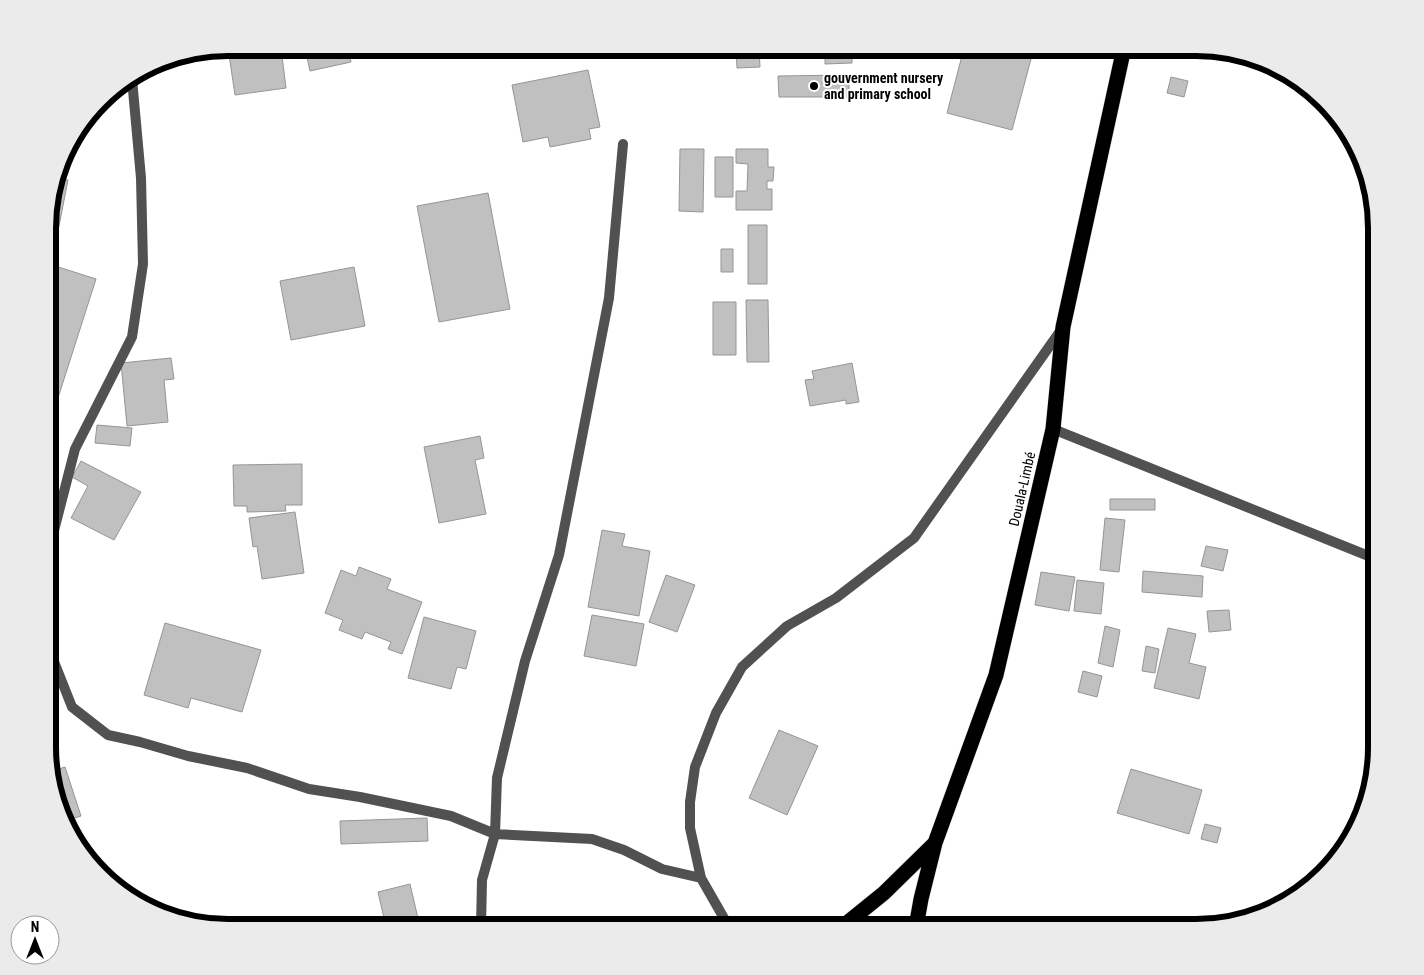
<svg xmlns="http://www.w3.org/2000/svg" width="1424" height="975" viewBox="0 0 1424 975" font-family="'Roboto Condensed',sans-serif">
	<style>
		.building { fill: #c0c0c0; stroke: #959595 }
		.lines { fill: none; stroke-linecap: round; stroke-linejoin: round }
		.highway-casing { stroke: #dbdbdb; stroke-width: 16 }
		.street { stroke: #515151; stroke-width: 10 }
		.highway { stroke: #000; stroke-width: 15 }
		.poi-dot { fill: #000; stroke: #fff; stroke-width: 2 }
		.labels { text-anchor: middle; dominant-baseline: central; stroke-width: 4; stroke-linejoin: round; paint-order: stroke }
		.poi-label { font-size: 14px; font-weight: bold; fill: #000; stroke: #fff; text-anchor: start }
		.street-label { font-size: 14px; fill: #000; stroke: #fff }
		.rim { fill: none; stroke: #000; stroke-width: 6 }
	</style>
	<rect width="100%" height="100%" fill="#fff"/>
	<path class="building" d="M228,48H281L286,88L235,95Z
		M305,48H365V51L349,54L351,62L310,71Z
		M387,48H416L389,54Z
		M457,48H481L457,52Z
		M736,48H759L760,67L737,68Z
		M825,48H852V63L825,64Z
		M964,48H1034L1012,130L947,113Z
		M588,70L600,127L589,129L591,139L550,147L548,137L523,142L512,85Z
		M849,75V97H779L778,76Z
		M1171,77L1188,81L1184,97L1167,93Z
		M680,149H704L703,212L679,211Z
		M736,149H768V167H774L773,181H767V189H772V210H736V191H747L748,164L736,163Z
		M715,157H733V197H715Z
		M57,178L68,180L57,236L49,234V205Z
		M488,193L510,309L439,322L417,206Z
		M748,225H767V284H748Z
		M721,249H733V272H721Z
		M49,264L96,279L49,426Z
		M354,267L365,326L291,340L280,281Z
		M746,300H768L769,362H747Z
		M713,302H736V355H713Z
		M171,358L174,379L164,380L168,422L127,426L121,363Z
		M852,363L859,402L846,404V400L810,406L805,380L814,379L812,371Z
		M97,425L132,428L130,446L95,443Z
		M480,436L484,458L475,460L486,514L439,523L424,447Z
		M81,461L141,492L114,540L71,518L88,486L72,477Z
		M302,464V505H285L286,511L247,512V506H234L233,465Z
		M1110,499H1155V510H1110Z
		M295,512L304,573L262,579L257,546L253,547L249,518Z
		M1105,518L1125,520L1119,572L1100,570Z
		M602,530L625,534L622,546L650,551L639,616L588,607Z
		M1206,546L1228,550L1223,571L1201,566Z
		M359,567L391,579L387,589L422,602L402,654L388,649L391,642L365,632L362,639L339,630L343,620L325,613L341,570L356,576Z
		M1143,571L1203,576L1202,597L1142,592Z
		M1041,572L1075,577L1069,611L1035,605Z
		M666,575L695,585L677,632L649,622Z
		M1077,580L1104,583L1101,614L1074,611Z
		M1229,610L1231,630L1209,632L1207,611Z
		M592,615L644,624L636,666L584,656Z
		M424,617L476,631L466,669L457,667L451,689L408,678Z
		M165,623L261,650L242,712L191,698L188,708L144,695Z
		M1105,626L1120,630L1113,667L1098,663Z
		M1168,628L1196,634L1189,663L1206,667L1199,699L1154,688Z
		M1146,646L1159,649L1155,673L1142,671Z
		M1083,671L1102,676L1097,697L1078,692Z
		M779,730L818,746L787,815L749,798Z
		M65,767L81,816L66,821L50,772Z
		M1131,769L1202,790L1189,834L1117,813Z
		M427,818L428,841L341,844L340,821Z
		M1205,824L1221,828L1217,843L1201,839Z
		M410,884L420,927H386L378,892Z"/>
	<g class="lines">
		<defs>
			<path id="highway" d="M842,927L884,893L935,843
				M916,927L921,899L935,843L996,675L1053,429L1063,327L1124,48"/>
		</defs>
		<use href="#highway" class="highway-casing"/>
		<path class="street" d="M1053,429L1376,559
			M49,550L75,449L132,337L143,264L141,178L132,79
			M49,649L72,707L108,735L140,742L188,756L247,768L309,789L360,797L451,816L495,834L592,839L624,850L662,869L701,878
			M1335,860L1349,837
			M481,927L482,880L495,834L497,778L525,661L559,555L609,298L623,144
			M729,927L701,878L690,828V802L695,767L716,713L742,667L787,626L836,598L914,538L1061,330"/>
		<use href="#highway" class="highway"/>
	</g>
	<circle class="poi-dot" cx="814" cy="86" r="5"/>
	<g class="labels">
		<g class="poi-label">
			<text x="824" y="78">gouvernment nursery<tspan x="824" dy="16">and primary school</tspan></text>
		</g>
		<g class="street-label">
			<text transform="translate(1022 489) rotate(-77)">Douala-Limbé</text>
		</g>
	</g>
	<path d="M0 0H1424V975H0ZM228 56H1196A172 172 0 0 1 1368 228V747A172 172 0 0 1 1196 919H228A172 172 0 0 1 56 747V228A172 172 0 0 1 228 56Z" fill="#ebebeb" fill-rule="evenodd"/>
	<path class="rim" d="M228 56H1196A172 172 0 0 1 1368 228V747A172 172 0 0 1 1196 919H228A172 172 0 0 1 56 747V228A172 172 0 0 1 228 56Z"/>
	<g transform="translate(35 940)"><circle r="24" fill="#ffffff" stroke="#999999"/>
	<path d="M0-4L9 19L0 12L-9 19Z" fill="#000000"/>
	<text y="-8" font-size="14" font-weight="bold" text-anchor="middle" fill="#000000">N</text>
	</g>
</svg>
